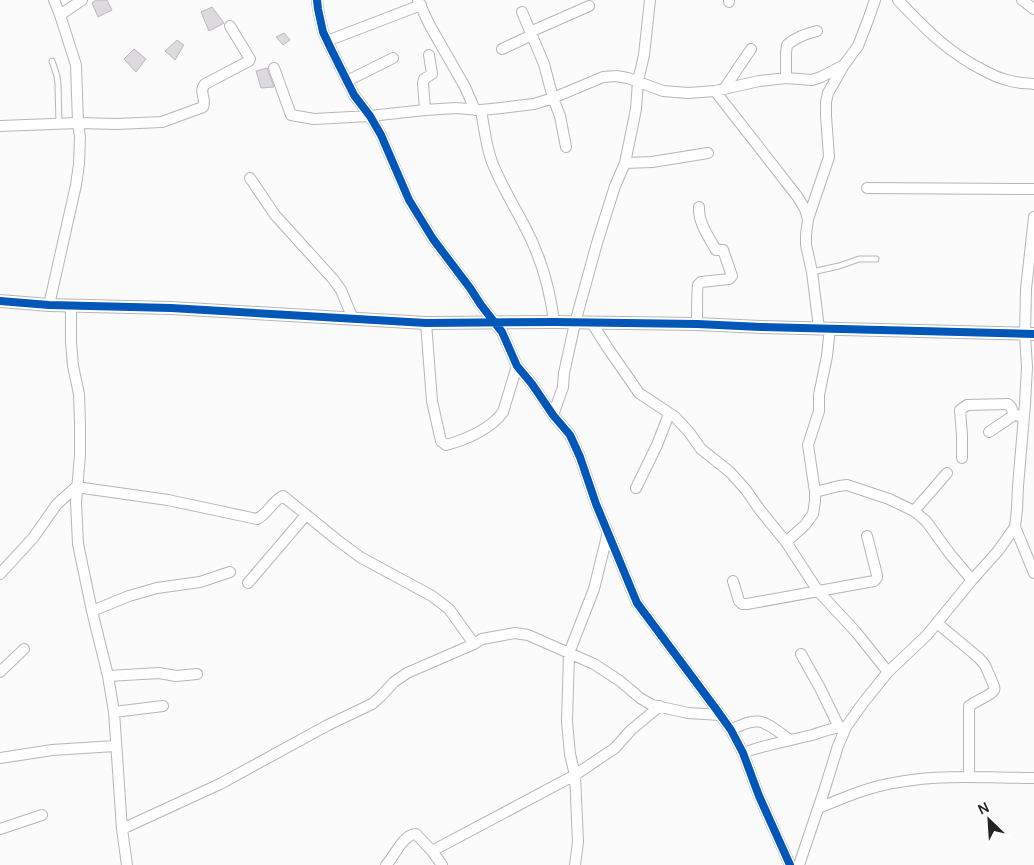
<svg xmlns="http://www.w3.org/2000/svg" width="1034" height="865" viewBox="0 0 1034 865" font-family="Manrope,sans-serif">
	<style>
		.building { fill: #ddd9df; stroke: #bcbabd }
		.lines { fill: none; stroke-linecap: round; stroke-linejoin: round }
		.service-casing { stroke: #b7b5b8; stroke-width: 7 }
		.minor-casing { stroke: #b7b5b8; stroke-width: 12 }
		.tertiary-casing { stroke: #b7b5b8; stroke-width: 14 }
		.service { stroke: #fffeff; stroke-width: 5 }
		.minor { stroke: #fffeff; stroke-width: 10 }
		.tertiary { stroke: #fffeff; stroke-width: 12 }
		.cycleway-casing { stroke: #fff; stroke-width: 11 }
		.cycleway { stroke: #0057b8; stroke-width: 8 }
	</style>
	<rect width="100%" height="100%" fill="#fcfbfc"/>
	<path class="building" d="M96,0H107L112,10L98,17L92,3Z
		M212,7L224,23L209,31L201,12Z
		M284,33L290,40L283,45L276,37Z
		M177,40L184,45L175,60L165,51Z
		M134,49L146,59L136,72L124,59Z
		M267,68L274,87L261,88L256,71Z"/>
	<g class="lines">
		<defs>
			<path id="service" d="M52,61L57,76L58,84L59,124
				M812,272L839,266L859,259H876"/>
			<path id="minor" d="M317,0L318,9L323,32L332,51L354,95L370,116L381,135L409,200L433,239L470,288L481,305L502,332L517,366L532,384L553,415L570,435L580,457L596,504L637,603L716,709L731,730L743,753L759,796L790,865
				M418,0L429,24L465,87L475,110
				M729,0V2
				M898,0C925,29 950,54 985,71C992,75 999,78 1007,80C1015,83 1025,83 1034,84
				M1022,0L1034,9
				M522,12L544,64L553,98L560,116L566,147
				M60,15L82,0
				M530,32L589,6
				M327,41L421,5
				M502,49L532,35
				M274,68L291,115L314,119L370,116L425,110L456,108L481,110L501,108L534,104L553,98L603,77L616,76L628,78L663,91L688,93L715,91L759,81L786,78L812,80L821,77L844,65
				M786,78V53L787,45C796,37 806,34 817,31
				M347,81L393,58
				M724,89L751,49
				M715,91L797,196L805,209L808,219
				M425,110L423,83L424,79L432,74L429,55
				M481,110C484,127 486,146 492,162C501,185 514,206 525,227C541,257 550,289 554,322
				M0,126L78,123L117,124L162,122L203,107C207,99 198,92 205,84L249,61L250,59L230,26
				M625,163L652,162L708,153
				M250,178L275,215L333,279L341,290L353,319
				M867,188L1034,189
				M49,305L76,185L79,164L80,137L78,123L76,65L60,15L54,0
				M71,305V342L73,366L79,394L80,423V455L76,502L78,544L92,611L108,676L114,712L122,829L127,865
				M426,323L432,401L440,437L441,441L446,445C465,440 491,429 503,412L517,366
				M592,323L607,347L639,393L675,417L689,432L701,449L730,472L746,490L760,510L786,542L818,591L856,632L888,672
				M697,324C697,319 697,287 698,285C699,284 700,283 701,282L729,279L732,276L723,250H716C709,237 698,223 699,207
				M819,328L812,272L806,245V235L808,219L829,157L826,116V102L828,93L844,65L858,46L868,20L875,0
				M553,415L563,387L564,373L575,323L597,243L615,186L625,163L636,109L638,81L644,55L650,0
				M989,432L1014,415L1021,416
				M962,458V435L960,410L967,405L1008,404L1011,407L1014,415
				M636,488L657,445L669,414
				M815,492L839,486L847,485L889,499L914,511L926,521L950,554L972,580
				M914,511L947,473
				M1015,527L1034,573
				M786,542L805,525L813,514L815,501V492L808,445L819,411V395L827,356L830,328
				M0,574L33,538L57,504L76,487L168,500L257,519C268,514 272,501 283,496L336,539L360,557L432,596L449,609L474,644
				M733,581L739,601L742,604H747L874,581L877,578V575L867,536
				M248,583L306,515
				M92,611L129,596L157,588L200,582L230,572
				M937,623L979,658L985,665L994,686C994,688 995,689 994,690C993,694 974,702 969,706V777
				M801,654L820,688L839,727
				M0,672L24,649
				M108,676L159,673L176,676L197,674
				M114,712L163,706
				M731,730C760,714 765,722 790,740
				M743,753C766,744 789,741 812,735C823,732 834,726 846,727
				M0,758L52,750L115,746
				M819,808C845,797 871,786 899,782C943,774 989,778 1034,778
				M0,829L42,815
				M122,829L220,784L328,725L372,704L381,696L394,682L407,673L474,644L482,639L515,633L528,635L594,664L620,681L640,698L652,705L688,713L720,715
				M432,851L575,775L615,748L631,730L660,706
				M386,865C395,856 403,834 416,834L432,851L442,865
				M575,865L578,842L575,775L570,754L567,722L569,653L594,589L608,532
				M799,865L825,788L838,746L846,727L863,703L888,672L927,635L972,580L998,551L1015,527L1017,509L1018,486L1025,404L1027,367L1025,335L1026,289L1034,217"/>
			<path id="tertiary" d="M0,301L49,305L171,308L426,323L554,322L697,324L761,327L1034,334"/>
		</defs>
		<use href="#service" class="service-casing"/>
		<use href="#minor" class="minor-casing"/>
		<use href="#tertiary" class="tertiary-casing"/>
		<use href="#service" class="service"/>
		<use href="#minor" class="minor"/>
		<use href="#tertiary" class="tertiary"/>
		<defs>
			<path id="cycleway" d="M317,0L318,9L323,32L332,51L354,95L370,116L381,135L409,200L433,239L470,288L481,305L502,332L517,366L532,384L553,415L570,435L580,457L596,504L637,603L716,709L731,730L743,753L759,796L790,865
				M0,301L49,305L171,308L426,323L554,322L697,324L761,327L1034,334"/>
		</defs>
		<use href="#cycleway" class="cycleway-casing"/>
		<use href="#cycleway" class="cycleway"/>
	</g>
	<g transform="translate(989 820) rotate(335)" stroke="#ffffff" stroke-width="4" paint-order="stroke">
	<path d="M0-4L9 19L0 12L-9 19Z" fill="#262228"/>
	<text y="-8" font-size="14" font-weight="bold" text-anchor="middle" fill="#262228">N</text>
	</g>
</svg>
